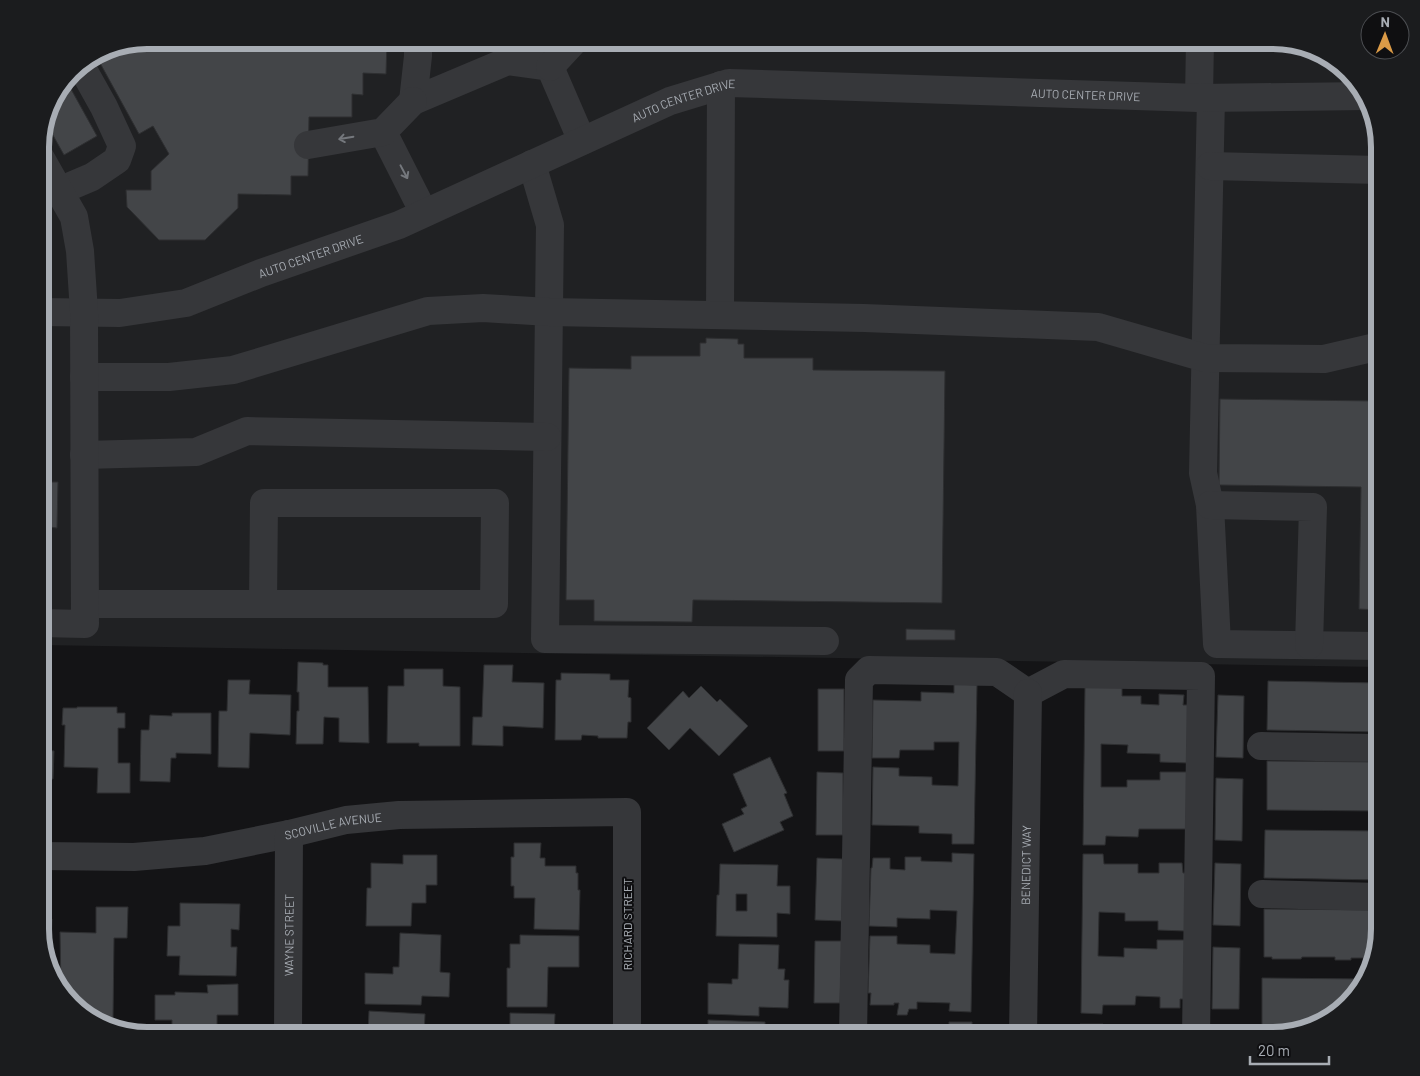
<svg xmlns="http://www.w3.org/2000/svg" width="1420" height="1076" viewBox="0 0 1420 1076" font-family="Barlow,sans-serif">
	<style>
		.built { fill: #202123 }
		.building { fill: #434548; stroke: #2e2f31; fill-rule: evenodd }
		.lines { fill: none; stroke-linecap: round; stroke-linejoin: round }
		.minor { stroke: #36373a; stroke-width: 28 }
		.oneway { stroke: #75787d }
		.labels { text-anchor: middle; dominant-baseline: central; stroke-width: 4; stroke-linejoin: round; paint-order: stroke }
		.street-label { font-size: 12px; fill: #a8adb4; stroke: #0f0f11 }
		.rim { fill: none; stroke: #a8adb4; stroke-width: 6 }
	</style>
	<rect width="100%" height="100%" fill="#141416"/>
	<path class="built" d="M147,40H1274L1339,62L1369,99L1380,146V667L40,645V139L51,100L76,67L106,48Z"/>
	<path class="building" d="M147,40H387L386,74L363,73V95L352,94V117H309L308,176H291V195L238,194V208L205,240H159L127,207L126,190H151V171L169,154L153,126L139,134L100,63L125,49L123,45Z
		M66,80L97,136L64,155L45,121L51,100Z
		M706,338L738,339V344H744V358H813V370L945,371L942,603L693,600L692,622L594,621V600H566L569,368L631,369V356H700V343H706Z
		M1379,369L1380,610L1359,609L1361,487L1219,485L1220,399L1376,401V389H1379Z
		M40,409H49L48,482H58L57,528L49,527V599H40Z
		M906,629L955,630V640H906Z
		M298,662L323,663V665H328V687H368L369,743L339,742V718L324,717L323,744H296L297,711H299V692H297Z
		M484,665H513L512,682L544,683L543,728L503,726V746L472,745L473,717H482Z
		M404,669H443V686L460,687V746H419V743H387L388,686H404Z
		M561,673L610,674V680H629L628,697L631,698V722H628L627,738H598V736L582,735L581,740H555L556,680H561Z
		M228,680H250L249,694L291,695L290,735L250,733L249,768L218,767L219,711H227Z
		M1268,681L1380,683V732L1267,730Z
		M954,684L977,685L974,844H952V834L919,833V826L872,825L873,767L899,768V776L932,777V785L958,786L959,742H934V750H900L899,758H872L873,700L921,701V692L954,693Z
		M701,686L717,702L720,699L748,726L719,756L690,728L669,750L647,728L683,691L689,698Z
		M1085,686L1122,687V696H1141V704L1159,705V694L1184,695L1183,705H1189L1188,763L1160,762V754L1127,753L1128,745L1101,744V787H1127V780H1160V772H1188L1187,829H1139L1138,837L1106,836L1105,845H1083Z
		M818,689H844V751H818Z
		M40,695H48L47,750L54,751L53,779H40Z
		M1218,695L1244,696L1243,758L1216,757Z
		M77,707H117V713H125V728H118V763H130V793H97L98,768L64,767L65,725H62L63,708H77Z
		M172,713H211V754L176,753V758H171L170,782L140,781L141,730H149L150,715L172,716Z
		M770,757L787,793L784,794L793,816L780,822L784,830L734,852L722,824L744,814L741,809L747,806L733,774Z
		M1267,761L1380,762V811L1267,810Z
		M817,772L843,773V835H816Z
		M1216,778L1243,779L1242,841L1215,840Z
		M1265,830L1380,831V880L1264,878Z
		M514,843H541L540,858H545V866H576V873H578V890H580L579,930L534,929L535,898H514V886H511V857H514Z
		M952,853L974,854L971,1012L949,1011L950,1003L917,1002V1009H909L907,1015H897L899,1003H894V1005H870L871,993H868L870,936H897V944L930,945V953L955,954L957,911L930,910V919L897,918V927L869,926L871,868H872L873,858H890V869L905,870V857H921V861L952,862Z
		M1083,854H1103L1104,864H1138V873H1159V863H1182L1183,873H1186L1185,931L1158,930V921H1125V913L1099,912L1098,956L1124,957V948L1157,949V940H1185V999H1180V1008H1160V997L1136,996L1135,1005H1103L1102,1014L1081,1013Z
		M403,855H437V885H426V903H412L411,926H366L367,888H371V863L403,864Z
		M817,858L843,859L842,921L815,920Z
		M1215,863L1241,864L1240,926L1213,925Z
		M720,864L778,865L777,886H790V914L777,913V937L716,936L717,895H719ZM736,894H747V911H736Z
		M180,903L240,904L239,930L231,929V947H237L236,976L179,975L180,956H167L168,926H180Z
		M96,907H128L127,938H114L113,1019H97L81,1014L61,988L60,932L96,933Z
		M1264,909L1380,910V930L1370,958H1351V960H1335V957H1302L1301,959H1272V957H1264Z
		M40,919H52L51,949L46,948V957L40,936Z
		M400,933L441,935L440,972L450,973L449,997L422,996L421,1005L365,1004V973L393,974V967H399Z
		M520,935L579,936V967H548L547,1007H507V968H510V944H520Z
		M815,941H842L840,1003H814Z
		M739,944L779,945L778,969H785L784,980H789L788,1008L759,1007V1016L708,1014V983L732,984V979H738Z
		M1213,947L1240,948L1239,1009H1212Z
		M1262,978L1363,979L1358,995L1320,1025H1262Z
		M238,984V1015H217V1036H172V1020H155V995H175V992L208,993L207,985Z
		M369,1011L425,1014L424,1036H368Z
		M510,1013L555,1014L554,1036H510Z
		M708,1020L765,1022V1036H708Z
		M949,1022H972V1036H901V1025H916V1030H949Z
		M1080,1024H1103V1032H1136V1036H1080Z
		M814,1026L840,1027V1036H814Z
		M886,1026H897L896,1036H875V1028H886Z
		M1212,1033H1238V1036H1212Z"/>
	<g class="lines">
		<g class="minor">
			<path d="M418,40V56L413,101L508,61L550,67L582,141"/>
			<path d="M550,67L575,40"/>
			<path d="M1199,98L1200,40"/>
			<path d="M1211,98L1203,473L1210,505L1217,644L1380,646"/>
			<path d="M383,132L424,213"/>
			<path d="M308,145L383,132L413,101"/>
			<path d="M532,164L550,225L545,639L825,641"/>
			<path d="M1210,166L1380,170"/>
			<path d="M59,191L92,177L117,160L122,146L104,107L80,64"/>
			<path id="s1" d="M40,312L120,313L186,303L261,273L399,225L670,101L729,83L1199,98L1366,96"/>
			<path d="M720,315L721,85"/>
			<path d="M84,377H169L233,370L428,311L483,308L549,312L864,318L1098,327L1205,358L1324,359L1380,346"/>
			<path d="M84,455L196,452L247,431L547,437"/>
			<path d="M1210,505L1313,507L1309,645"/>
			<path d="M85,604H494L495,503H264L263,604"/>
			<path d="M40,623L85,624L84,312L80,251L74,217L40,157"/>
			<path d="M1028,693L1064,674L1201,676L1196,1036"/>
			<path d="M1261,746L1380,748"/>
			<path id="s2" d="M40,856L134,857L205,851L289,834L346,820L399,815L627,812V1036"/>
			<path d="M1262,894L1380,897"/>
			<path id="s3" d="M288,1036L289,834"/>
			<path d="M853,1036L859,680L869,670L997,672L1028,693"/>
			<path id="s4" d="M1023,1036L1028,693"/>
		</g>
	</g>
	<defs><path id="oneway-shaft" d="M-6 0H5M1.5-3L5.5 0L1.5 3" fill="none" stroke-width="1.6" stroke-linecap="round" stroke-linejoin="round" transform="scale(1.25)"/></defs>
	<g class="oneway">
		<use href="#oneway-shaft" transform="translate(346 138) rotate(170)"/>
		<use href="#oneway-shaft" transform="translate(404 172) rotate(62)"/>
	</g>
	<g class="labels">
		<g class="street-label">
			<text stroke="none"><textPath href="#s1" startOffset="1090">AUTO CENTER DRIVE</textPath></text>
			<text stroke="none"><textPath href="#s1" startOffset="685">AUTO CENTER DRIVE</textPath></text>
			<text stroke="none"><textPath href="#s1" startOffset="280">AUTO CENTER DRIVE</textPath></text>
			<text stroke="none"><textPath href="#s2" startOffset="296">SCOVILLE AVENUE</textPath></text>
			<text stroke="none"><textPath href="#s4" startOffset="171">BENEDICT WAY</textPath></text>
			<text transform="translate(627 924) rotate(-90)">RICHARD STREET</text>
			<text stroke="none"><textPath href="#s3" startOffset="101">WAYNE STREET</textPath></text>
		</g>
	</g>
	<path d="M0 0H1420V1076H0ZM147 49H1273A98 98 0 0 1 1371 147V929A98 98 0 0 1 1273 1027H147A98 98 0 0 1 49 929V147A98 98 0 0 1 147 49Z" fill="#1b1c1e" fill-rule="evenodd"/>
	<path class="rim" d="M147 49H1273A98 98 0 0 1 1371 147V929A98 98 0 0 1 1273 1027H147A98 98 0 0 1 49 929V147A98 98 0 0 1 147 49Z"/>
	<g transform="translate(1385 35) rotate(1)"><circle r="24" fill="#0f0f11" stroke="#4c4e52"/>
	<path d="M0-4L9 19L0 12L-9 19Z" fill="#db9b47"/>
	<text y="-8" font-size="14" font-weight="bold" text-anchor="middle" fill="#a8adb4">N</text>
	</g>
	<path d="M1250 1056v8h79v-8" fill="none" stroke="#a8adb4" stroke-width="2.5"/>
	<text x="1258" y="1056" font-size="15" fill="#a8adb4" stroke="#0f0f11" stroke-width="4" paint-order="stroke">20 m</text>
</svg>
